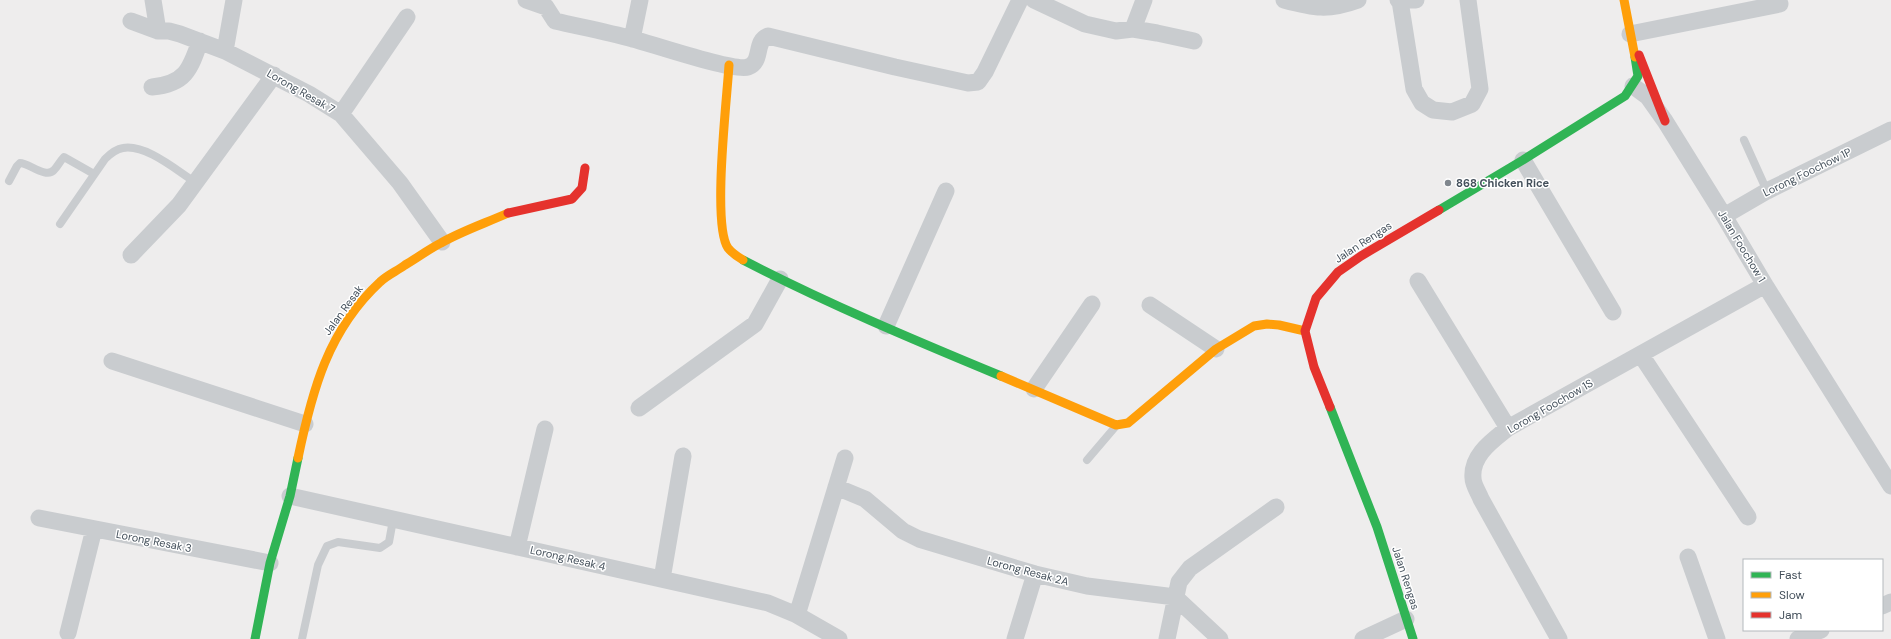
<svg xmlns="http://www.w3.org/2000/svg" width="1891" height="639" viewBox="0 0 1891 639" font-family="'DM Sans',sans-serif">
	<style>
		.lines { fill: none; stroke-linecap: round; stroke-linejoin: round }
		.lane { stroke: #c9cccf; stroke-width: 8 }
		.street { stroke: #c9cccf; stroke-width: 17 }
		.fast { stroke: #30b455; stroke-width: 9 }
		.slow { stroke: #ff9f0a; stroke-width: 9 }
		.jam { stroke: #e5322d; stroke-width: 9 }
		.poi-dot { fill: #80878e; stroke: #fff; stroke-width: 1.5 }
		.labels { text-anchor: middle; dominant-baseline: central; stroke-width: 3; stroke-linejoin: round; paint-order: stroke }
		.street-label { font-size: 11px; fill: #44505b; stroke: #fff }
		.poi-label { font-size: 11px; font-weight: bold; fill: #44505b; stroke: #fff; text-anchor: start }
	</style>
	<rect width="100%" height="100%" fill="#eeeded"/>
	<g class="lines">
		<path class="lane" d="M1744,140L1767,191
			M9,181L17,166L20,163C29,163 46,179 54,170C58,166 60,161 64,157L94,174
			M60,224L105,159C110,154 116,149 123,148C146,144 176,170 195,182
			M1087,460L1116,426
			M302,639L318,565L327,546L338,542L380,548L389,542L393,520"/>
		<path class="street" d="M153,0L158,31
			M526,0L546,7L555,21C581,27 607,32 633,39C652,44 734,72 748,67C763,62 754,41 768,36L895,67L968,83L978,82L985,72L1020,0
			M1034,0L1085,24L1116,31L1133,29L1157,33L1194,41
			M1284,0C1314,8 1328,11 1358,0
			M1398,0H1416
			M1400,1L1414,89L1422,103L1433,110L1452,112L1472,104L1480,89L1468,0
			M131,21L158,31H169L180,34L225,51L309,94L341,114L400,183L442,242
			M1133,29L1144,0
			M1630,34L1780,4
			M632,39L640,0
			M225,51L234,0
			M1633,86L1648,97L1665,121L1724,216L1765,285L1891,486
			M152,87C185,84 190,70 200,41
			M341,114L407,17
			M1523,160L1613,312
			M1724,216L1767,191L1891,130
			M131,255L179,205L274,75
			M1418,281L1508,428
			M1150,305L1216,349
			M886,326L946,191
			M1641,355L1748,517
			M112,361L305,424
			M1034,389L1092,304
			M639,408L755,324L780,279
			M836,487L865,499L903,531L919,539L1035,574L1087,586L1175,597L1220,639
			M290,496L768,603L797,615L839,639
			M39,518L270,563
			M517,547L545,429
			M1688,557L1717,639
			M662,579L683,456
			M1882,606L1891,602
			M797,615L845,458
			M68,633L94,529
			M1015,639L1035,574
			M1167,639L1179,582L1190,568L1276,507
			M1363,639L1406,619
			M1559,639L1481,499C1479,493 1473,485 1473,478C1471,455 1492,441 1508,428L1765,285
			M1798,639L1821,630"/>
		<path class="fast" d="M1439,210L1523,160L1625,96L1638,76L1635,57
			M743,260C826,303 914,340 1001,376
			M1330,407L1377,527L1413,639
			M255,639L270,563L290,496L298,458"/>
		<path class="slow" d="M1624,0L1635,57
			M729,65C727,99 712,225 728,248C732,253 738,257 743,260
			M1001,376L1116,425L1128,423L1216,349L1254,326L1267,324L1279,325L1305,331
			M298,458C312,391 328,330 380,282C387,275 397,271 405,265C417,258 429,249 441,243C462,231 486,223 508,213"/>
		<path class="jam" d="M1639,55L1665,121
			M508,213L572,199L582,188L585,168
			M1330,407L1314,367L1305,331L1316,298L1338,272L1361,256L1439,210"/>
	</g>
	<circle class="poi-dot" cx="1448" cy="183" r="4"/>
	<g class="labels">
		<g class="street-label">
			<text transform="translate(301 91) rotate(30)">Lorong Resak 7</text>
			<text transform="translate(1807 172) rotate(-26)">Lorong Foochow 1P</text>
			<text transform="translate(1363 242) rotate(-33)">Jalan Rengas</text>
			<text transform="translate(1742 246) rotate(59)">Jalan Foochow 1</text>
			<text transform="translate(343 310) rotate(-54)">Jalan Resak</text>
			<text transform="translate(1550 406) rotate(-30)">Lorong Foochow 1S</text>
			<text transform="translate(154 541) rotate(11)">Lorong Resak 3</text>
			<text transform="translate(568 558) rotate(13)">Lorong Resak 4</text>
			<text transform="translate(1028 571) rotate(15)">Lorong Resak 2A</text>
			<text transform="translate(1406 578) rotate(72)">Jalan Rengas</text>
		</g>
		<g class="poi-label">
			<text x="1456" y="183">868 Chicken Rice</text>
		</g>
	</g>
	<rect x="1743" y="559" width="140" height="72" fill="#ffffff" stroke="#b4b9bd"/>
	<rect x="1751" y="572" width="20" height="6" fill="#30b455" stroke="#b4b9bd"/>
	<text x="1779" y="579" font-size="12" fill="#44505b">Fast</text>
	<rect x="1751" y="592" width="20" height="6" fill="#ff9f0a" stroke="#b4b9bd"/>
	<text x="1779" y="599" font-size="12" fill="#44505b">Slow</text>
	<rect x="1751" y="612" width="20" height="6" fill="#e5322d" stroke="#b4b9bd"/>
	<text x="1779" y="619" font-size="12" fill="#44505b">Jam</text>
</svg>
